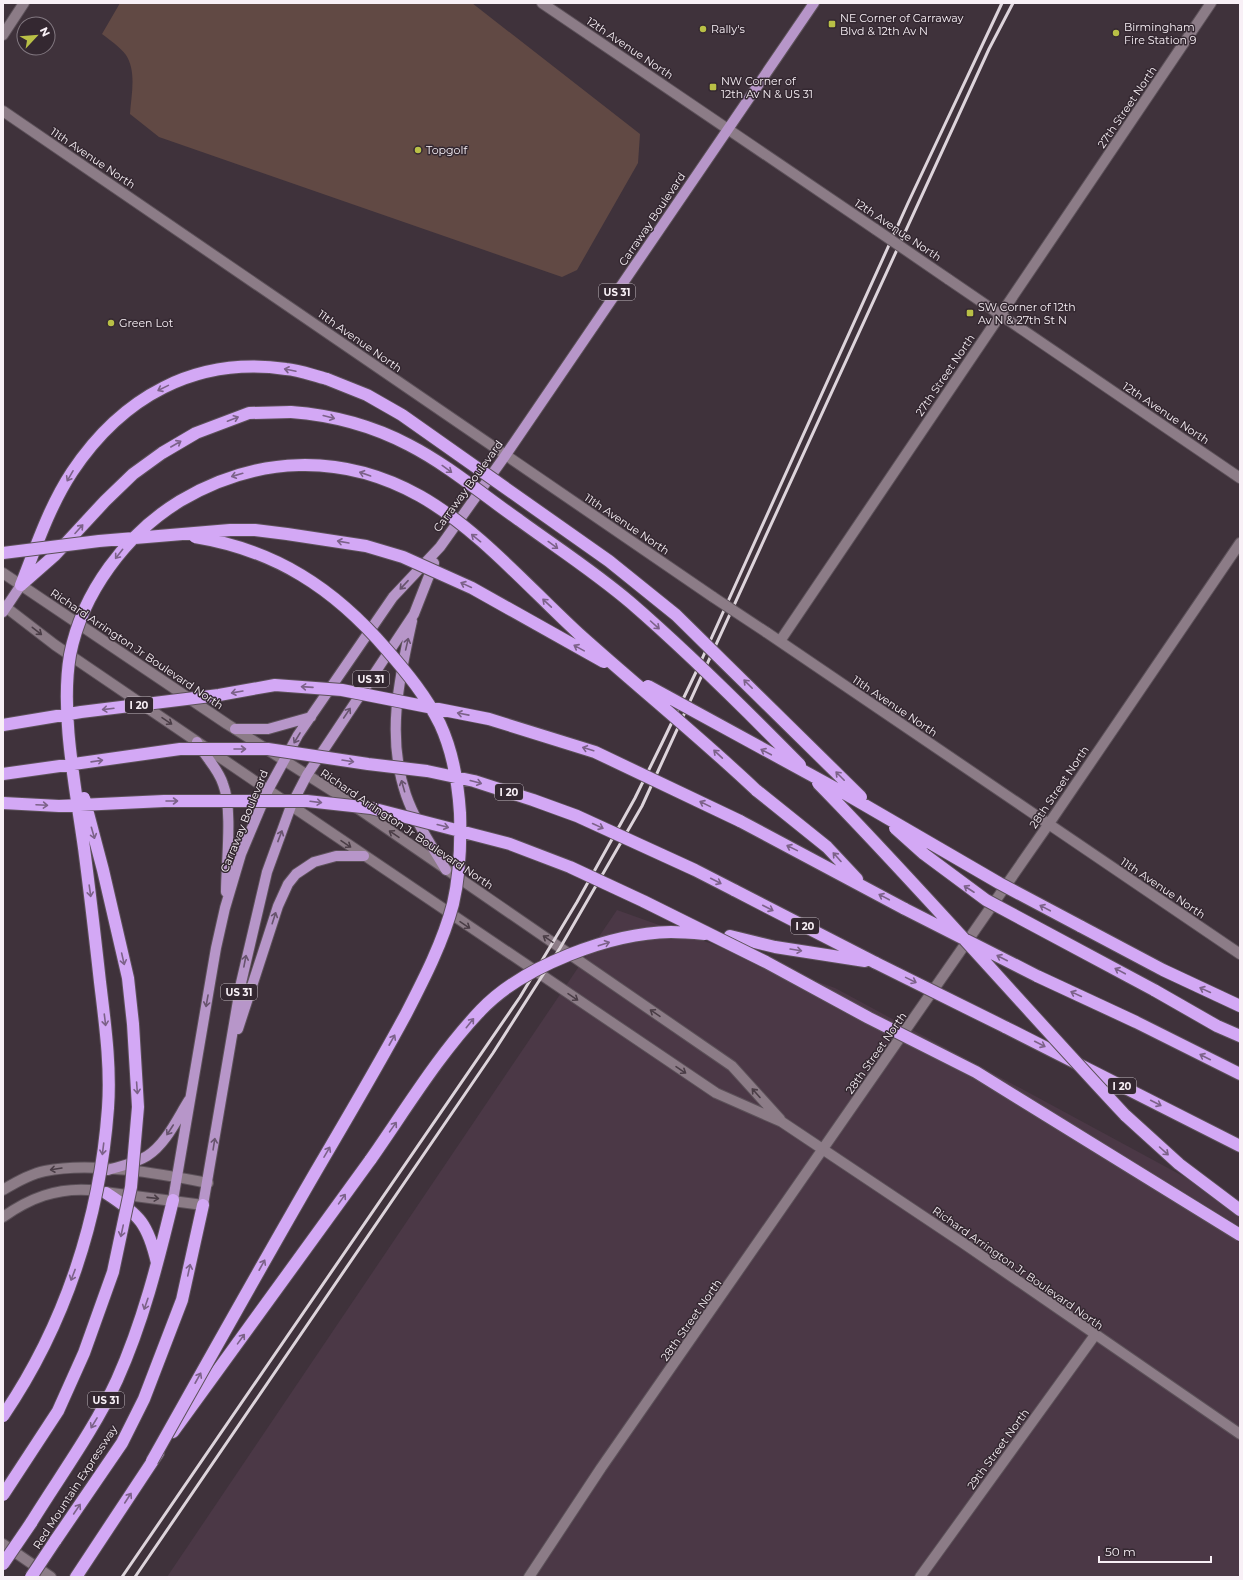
<svg xmlns="http://www.w3.org/2000/svg" width="1243" height="1580" viewBox="0 0 1243 1580" font-family="Montserrat,sans-serif">
	<style>
		.built { fill: #4b3846 }
		.garden { fill: #614944 }
		.lines { fill: none; stroke-linecap: round; stroke-linejoin: round }
		.minor-casing { stroke: #5c5159; stroke-width: 12 }
		.major-casing { stroke: #5c5159; stroke-width: 12 }
		.highway-casing { stroke: #5c5159; stroke-width: 14 }
		.minor { stroke: #8c7c87; stroke-width: 10 }
		.major { stroke: #b796c9; stroke-width: 10 }
		.highway { stroke: #d3a8f5; stroke-width: 12 }
		.rail { stroke: #ddd4db; stroke-width: 3 }
		.minor-bridge-casing { stroke: #5c5159; stroke-width: 12; stroke-linecap: butt }
		.highway-bridge-casing { stroke: #5c5159; stroke-width: 14; stroke-linecap: butt }
		.minor-bridge { stroke: #8c7c87; stroke-width: 10 }
		.highway-bridge { stroke: #d3a8f5; stroke-width: 12 }
		.oneway { stroke: #7c6289 }
		.oneway2 { stroke: #68546e }
		.oneway3 { stroke: #4a3d46 }
		.poi-dot { fill: #b9c046; stroke: #342831; stroke-width: 1.5 }
		.labels { text-anchor: middle; dominant-baseline: central; stroke-width: 3; stroke-linejoin: round; paint-order: stroke }
		.shield { fill: #342831; stroke: #bdb4bb; stroke-width: 1 }
		.shield-label { font-size: 10px; font-weight: bold; fill: #f8f0f6 }
		.poi-label { font-size: 11px; fill: #f8f0f6; stroke: #342831; text-anchor: start }
		.street-label { font-size: 11px; fill: #f8f0f6; stroke: #342831 }
	</style>
	<rect width="100%" height="100%" fill="#3f323b"/>
	<path class="built" d="M617,910L835,988L1240,1207V1577H167Z"/>
	<path class="garden" d="M120,3H472L640,134L638,163L577,270L562,277L159,137L130,114C131,96 137,72 126,55C120,47 110,40 102,34Z"/>
	<g class="lines">
		<defs>
			<path id="minor" d="M542,3L875,229
				M3,35L24,3
				M3,111L713,597
				M948,279L1240,478
				M3,573L227,724L334,792L732,1066L780,1119
				M3,605L55,645L268,790L716,1093L782,1122L963,1243L1240,1434
				M766,632L1240,954
				M780,641L1211,3
				M3,1190C16,1182 30,1174 45,1171C91,1161 162,1174 208,1183
				M3,1217C30,1198 56,1188 89,1190L203,1205
				M3,1544L51,1577
				M529,1577L601,1468L1048,825L1240,543
				M920,1577L1095,1335"/>
			<path id="major" d="M3,612L21,585
				M412,621C399,679 386,737 406,795C415,821 432,846 446,870
				M235,729H268L311,717
				M197,742C205,757 218,768 223,784C233,809 226,864 226,892
				M238,1029L278,906L288,884L296,874L314,862L336,856H364
				M108,1170C121,1166 136,1163 147,1156C166,1144 177,1119 189,1100
				M173,1200L216,948L225,908L241,854L268,790L298,735L393,597L440,547L505,456L814,3
				M203,1205L241,983L267,872L291,806L307,775L414,614L434,563"/>
			<path id="highway" d="M22,584L55,555L105,501L133,474L162,453L196,433L249,413L291,412
				M21,585C36,547 49,507 72,472C122,397 195,356 286,369C300,370 314,376 327,379
				M756,790L827,847L857,879
				M740,821L905,909
				M734,890L876,963
				M1080,926L1163,970L1240,1006
				M730,936L775,947L865,961
				M1037,976L1136,1022L1240,1074
				M1154,990L1217,1026L1240,1036
				M1005,1027L1240,1146
				M1125,1115L1179,1164L1240,1210
				M106,1193C140,1215 148,1224 157,1263
				M173,1432L371,1159
				M31,1523C60,1476 94,1430 117,1380C143,1322 158,1262 173,1200
				M55,1541L122,1443L144,1399L182,1300L203,1205
				M76,1577L158,1453"/>
		</defs>
		<use href="#minor" class="minor-casing"/>
		<use href="#major" class="major-casing"/>
		<use href="#highway" class="highway-casing"/>
		<use href="#minor" class="minor"/>
		<use href="#major" class="major"/>
		<use href="#highway" class="highway"/>
		<path class="rail" d="M122,1577L520,997L577,902L635,798L662,743L697,670L908,203L1002,3
			M135,1577L493,1053L560,948L642,806L989,49L1013,3"/>
		<defs>
			<path id="minor-bridge" d="M875,229L948,279
				M713,597L766,632"/>
			<path id="highway-bridge" d="M327,379L367,395L402,415L609,561L676,615L861,797
				M291,412C331,415 373,426 409,445C448,465 483,495 519,520C556,547 596,573 631,603C690,654 746,710 800,765
				M3,553L99,541L230,530H255L287,534L366,546L403,557L472,588L604,662
				M648,686L844,793L999,883L1080,926
				M3,725L81,712L219,695L275,685L342,690L489,719L595,752L740,821
				M3,774L180,749H268L368,764L427,771L474,781L533,800L577,816L695,870L734,890
				M818,783C923,890 1022,1005 1125,1115
				M3,803L59,806L164,801H307L371,808L510,844L570,867L643,901L766,962L869,1018L976,1072L1240,1235
				M895,828L924,854L986,900L1154,990
				M905,909L1037,976
				M876,963L1005,1027
				M371,1159C406,1109 439,1054 481,1010C523,966 610,933 671,932C682,932 694,933 705,934
				M3,1416C65,1325 100,1218 108,1108C111,1066 105,1024 100,982C95,937 90,893 84,848C76,790 60,713 70,655C82,593 126,534 180,501C256,456 341,452 420,496C477,528 531,590 579,634C638,687 699,736 756,790
				M152,1461C206,1365 260,1268 315,1173C346,1120 377,1068 406,1014C424,979 443,942 453,904C460,874 461,843 460,813C458,782 453,752 440,724C426,696 407,673 387,650C334,588 275,550 195,537
				M3,1495L58,1411L84,1353L113,1272L131,1187L138,1107L133,1024L128,978L103,870L84,798
				M3,1564L31,1523
				M31,1577L55,1541"/>
		</defs>
		<use href="#minor-bridge" class="minor-bridge-casing"/>
		<use href="#highway-bridge" class="highway-bridge-casing"/>
		<use href="#minor-bridge" class="minor-bridge"/>
		<use href="#highway-bridge" class="highway-bridge"/>
	</g>
	<defs><path id="oneway-shaft" d="M-6 0H5M1.5-3L5.5 0L1.5 3" fill="none" stroke-width="1.6" stroke-linecap="round" stroke-linejoin="round"/></defs>
	<g class="oneway">
		<use href="#oneway-shaft" transform="translate(290 370) rotate(-168)"/>
		<use href="#oneway-shaft" transform="translate(163 388) rotate(154)"/>
		<use href="#oneway-shaft" transform="translate(329 417) rotate(15)"/>
		<use href="#oneway-shaft" transform="translate(233 419) rotate(-21)"/>
		<use href="#oneway-shaft" transform="translate(176 444) rotate(-30)"/>
		<use href="#oneway-shaft" transform="translate(447 469) rotate(36)"/>
		<use href="#oneway-shaft" transform="translate(365 474) rotate(-161)"/>
		<use href="#oneway-shaft" transform="translate(237 475) rotate(164)"/>
		<use href="#oneway-shaft" transform="translate(70 476) rotate(120)"/>
		<use href="#oneway-shaft" transform="translate(79 529) rotate(-48)"/>
		<use href="#oneway-shaft" transform="translate(476 538) rotate(-141)"/>
		<use href="#oneway-shaft" transform="translate(343 542) rotate(-170)"/>
		<use href="#oneway-shaft" transform="translate(553 545) rotate(36)"/>
		<use href="#oneway-shaft" transform="translate(119 554) rotate(128)"/>
		<use href="#oneway-shaft" transform="translate(466 585) rotate(-155)"/>
		<use href="#oneway-shaft" transform="translate(547 603) rotate(-137)"/>
		<use href="#oneway-shaft" transform="translate(655 625) rotate(42)"/>
		<use href="#oneway-shaft" transform="translate(579 648) rotate(-151)"/>
		<use href="#oneway-shaft" transform="translate(748 684) rotate(-135)"/>
		<use href="#oneway-shaft" transform="translate(307 687) rotate(-176)"/>
		<use href="#oneway-shaft" transform="translate(237 692) rotate(170)"/>
		<use href="#oneway-shaft" transform="translate(108 709) rotate(173)"/>
		<use href="#oneway-shaft" transform="translate(463 714) rotate(-169)"/>
		<use href="#oneway-shaft" transform="translate(240 749)"/>
		<use href="#oneway-shaft" transform="translate(588 749) rotate(-163)"/>
		<use href="#oneway-shaft" transform="translate(766 752) rotate(-152)"/>
		<use href="#oneway-shaft" transform="translate(718 754) rotate(-137)"/>
		<use href="#oneway-shaft" transform="translate(97 761) rotate(-8)"/>
		<use href="#oneway-shaft" transform="translate(348 761) rotate(9)"/>
		<use href="#oneway-shaft" transform="translate(840 776) rotate(-135)"/>
		<use href="#oneway-shaft" transform="translate(476 782) rotate(15)"/>
		<use href="#oneway-shaft" transform="translate(172 801)"/>
		<use href="#oneway-shaft" transform="translate(316 802) rotate(7)"/>
		<use href="#oneway-shaft" transform="translate(705 804) rotate(-154)"/>
		<use href="#oneway-shaft" transform="translate(42 805) rotate(3)"/>
		<use href="#oneway-shaft" transform="translate(443 826) rotate(15)"/>
		<use href="#oneway-shaft" transform="translate(598 826) rotate(25)"/>
		<use href="#oneway-shaft" transform="translate(93 833) rotate(74)"/>
		<use href="#oneway-shaft" transform="translate(792 848) rotate(-154)"/>
		<use href="#oneway-shaft" transform="translate(837 857) rotate(-132)"/>
		<use href="#oneway-shaft" transform="translate(716 881) rotate(27)"/>
		<use href="#oneway-shaft" transform="translate(969 889) rotate(-147)"/>
		<use href="#oneway-shaft" transform="translate(90 891) rotate(82)"/>
		<use href="#oneway-shaft" transform="translate(884 897) rotate(-152)"/>
		<use href="#oneway-shaft" transform="translate(768 908) rotate(27)"/>
		<use href="#oneway-shaft" transform="translate(1045 908) rotate(-152)"/>
		<use href="#oneway-shaft" transform="translate(604 944) rotate(-18)"/>
		<use href="#oneway-shaft" transform="translate(796 950) rotate(9)"/>
		<use href="#oneway-shaft" transform="translate(1002 958) rotate(-153)"/>
		<use href="#oneway-shaft" transform="translate(123 959) rotate(77)"/>
		<use href="#oneway-shaft" transform="translate(1120 971) rotate(-152)"/>
		<use href="#oneway-shaft" transform="translate(911 980) rotate(26)"/>
		<use href="#oneway-shaft" transform="translate(1205 990) rotate(-155)"/>
		<use href="#oneway-shaft" transform="translate(1076 994) rotate(-155)"/>
		<use href="#oneway-shaft" transform="translate(105 1020) rotate(83)"/>
		<use href="#oneway-shaft" transform="translate(470 1023) rotate(-51)"/>
		<use href="#oneway-shaft" transform="translate(392 1040) rotate(-61)"/>
		<use href="#oneway-shaft" transform="translate(1040 1044) rotate(27)"/>
		<use href="#oneway-shaft" transform="translate(1205 1057) rotate(-153)"/>
		<use href="#oneway-shaft" transform="translate(137 1088) rotate(86)"/>
		<use href="#oneway-shaft" transform="translate(1156 1103) rotate(27)"/>
		<use href="#oneway-shaft" transform="translate(393 1127) rotate(-55)"/>
		<use href="#oneway-shaft" transform="translate(103 1149) rotate(97)"/>
		<use href="#oneway-shaft" transform="translate(1164 1151) rotate(42)"/>
		<use href="#oneway-shaft" transform="translate(327 1152) rotate(-60)"/>
		<use href="#oneway-shaft" transform="translate(342 1199) rotate(-55)"/>
		<use href="#oneway-shaft" transform="translate(122 1231) rotate(102)"/>
		<use href="#oneway-shaft" transform="translate(262 1265) rotate(-61)"/>
		<use href="#oneway-shaft" transform="translate(189 1270) rotate(-78)"/>
		<use href="#oneway-shaft" transform="translate(73 1275) rotate(111)"/>
		<use href="#oneway-shaft" transform="translate(146 1304) rotate(109)"/>
		<use href="#oneway-shaft" transform="translate(241 1339) rotate(-54)"/>
		<use href="#oneway-shaft" transform="translate(198 1378) rotate(-61)"/>
		<use href="#oneway-shaft" transform="translate(94 1423) rotate(121)"/>
		<use href="#oneway-shaft" transform="translate(128 1498) rotate(-57)"/>
		<use href="#oneway-shaft" transform="translate(77 1509) rotate(-56)"/>
	</g>
	<g class="oneway2">
		<use href="#oneway-shaft" transform="translate(404 585) rotate(133)"/>
		<use href="#oneway-shaft" transform="translate(407 644) rotate(-77)"/>
		<use href="#oneway-shaft" transform="translate(347 713) rotate(-56)"/>
		<use href="#oneway-shaft" transform="translate(297 738) rotate(121)"/>
		<use href="#oneway-shaft" transform="translate(403 786) rotate(-106)"/>
		<use href="#oneway-shaft" transform="translate(280 836) rotate(-69)"/>
		<use href="#oneway-shaft" transform="translate(274 918) rotate(-72)"/>
		<use href="#oneway-shaft" transform="translate(245 961) rotate(-79)"/>
		<use href="#oneway-shaft" transform="translate(207 1001) rotate(100)"/>
		<use href="#oneway-shaft" transform="translate(170 1130) rotate(123)"/>
		<use href="#oneway-shaft" transform="translate(214 1144) rotate(-81)"/>
	</g>
	<g class="oneway3">
		<use href="#oneway-shaft" transform="translate(37 631) rotate(38)"/>
		<use href="#oneway-shaft" transform="translate(167 721) rotate(34)"/>
		<use href="#oneway-shaft" transform="translate(394 834) rotate(-146)"/>
		<use href="#oneway-shaft" transform="translate(346 844) rotate(34)"/>
		<use href="#oneway-shaft" transform="translate(465 925) rotate(34)"/>
		<use href="#oneway-shaft" transform="translate(548 939) rotate(-146)"/>
		<use href="#oneway-shaft" transform="translate(573 997) rotate(34)"/>
		<use href="#oneway-shaft" transform="translate(655 1013) rotate(-146)"/>
		<use href="#oneway-shaft" transform="translate(681 1070) rotate(34)"/>
		<use href="#oneway-shaft" transform="translate(756 1093) rotate(-132)"/>
		<use href="#oneway-shaft" transform="translate(56 1169) rotate(171)"/>
		<use href="#oneway-shaft" transform="translate(153 1198) rotate(6)"/>
	</g>
	<g class="poi-dot">
		<rect x="828" y="20" width="8" height="8" rx="2"/>
		<circle cx="703" cy="29" r="4"/>
		<circle cx="1116" cy="33" r="4"/>
		<rect x="709" y="83" width="8" height="8" rx="2"/>
		<circle cx="418" cy="150" r="4"/>
		<rect x="966" y="309" width="8" height="8" rx="2"/>
		<circle cx="111" cy="323" r="4"/>
	</g>
	<g class="labels">
		<g class="shield">
			<rect x="599" y="284" width="36" height="16" rx="3"/>
			<rect x="353" y="671" width="36" height="16" rx="3"/>
			<rect x="125" y="697" width="28" height="16" rx="3"/>
			<rect x="495" y="784" width="28" height="16" rx="3"/>
			<rect x="791" y="918" width="28" height="16" rx="3"/>
			<rect x="221" y="984" width="36" height="16" rx="3"/>
			<rect x="1108" y="1078" width="28" height="16" rx="3"/>
			<rect x="88" y="1392" width="36" height="16" rx="3"/>
		</g>
		<g class="shield-label">
			<text x="617" y="292">US 31</text>
			<text x="371" y="679">US 31</text>
			<text x="139" y="705">I 20</text>
			<text x="509" y="792">I 20</text>
			<text x="805" y="926">I 20</text>
			<text x="239" y="992">US 31</text>
			<text x="1122" y="1086">I 20</text>
			<text x="106" y="1400">US 31</text>
		</g>
		<g class="poi-label">
			<text x="840" y="18">NE Corner of Carraway<tspan x="840" dy="13">Blvd &amp; 12th Av N</tspan></text>
			<text x="1124" y="27">Birmingham<tspan x="1124" dy="13">Fire Station 9</tspan></text>
			<text x="711" y="29">Rally's</text>
			<text x="721" y="81">NW Corner of<tspan x="721" dy="13">12th Av N &amp; US 31</tspan></text>
			<text x="426" y="150">Topgolf</text>
			<text x="978" y="307">SW Corner of 12th<tspan x="978" dy="13">Av N &amp; 27th St N</tspan></text>
			<text x="119" y="323">Green Lot</text>
		</g>
		<g class="street-label">
			<text transform="translate(630 48) rotate(34)">12th Avenue North</text>
			<text transform="translate(1127 107) rotate(-56)">27th Street North</text>
			<text transform="translate(93 158) rotate(34)">11th Avenue North</text>
			<text transform="translate(652 219) rotate(-56)">Carraway Boulevard</text>
			<text transform="translate(898 230) rotate(34)">12th Avenue North</text>
			<text transform="translate(360 341) rotate(35)">11th Avenue North</text>
			<text transform="translate(945 375) rotate(-56)">27th Street North</text>
			<text transform="translate(1166 413) rotate(34)">12th Avenue North</text>
			<text transform="translate(468 486) rotate(-54)">Carraway Boulevard</text>
			<text transform="translate(627 524) rotate(34)">11th Avenue North</text>
			<text transform="translate(137 649) rotate(34)">Richard Arrington Jr Boulevard North</text>
			<text transform="translate(895 706) rotate(34)">11th Avenue North</text>
			<text transform="translate(1059 787) rotate(-56)">28th Street North</text>
			<text transform="translate(244 821) rotate(-68)">Carraway Boulevard</text>
			<text transform="translate(407 829) rotate(34)">Richard Arrington Jr Boulevard North</text>
			<text transform="translate(1163 888) rotate(34)">11th Avenue North</text>
			<text transform="translate(876 1053) rotate(-55)">28th Street North</text>
			<text transform="translate(1018 1268) rotate(35)">Richard Arrington Jr Boulevard North</text>
			<text transform="translate(691 1320) rotate(-55)">28th Street North</text>
			<text transform="translate(998 1449) rotate(-54)">29th Street North</text>
			<text transform="translate(75 1487) rotate(-57)">Red Mountain Expressway</text>
		</g>
	</g>
	<rect width="1243" height="1580" fill="none" stroke="#f8f0f6" stroke-width="8"/>
	<g transform="translate(36 36) rotate(64)"><circle r="19" fill="#342831" stroke="#827880"/>
	<path d="M0-3L7 15L0 10L-7 15Z" fill="#b9c046"/>
	<text y="-6" font-size="11" font-weight="bold" text-anchor="middle" fill="#f8f0f6">N</text>
	</g>
	<path d="M1099 1556v6h112v-6" fill="none" stroke="#f8f0f6" stroke-width="2"/>
	<text x="1105" y="1556" font-size="12" fill="#f8f0f6" stroke="#342831" stroke-width="3" paint-order="stroke">50 m</text>
</svg>
